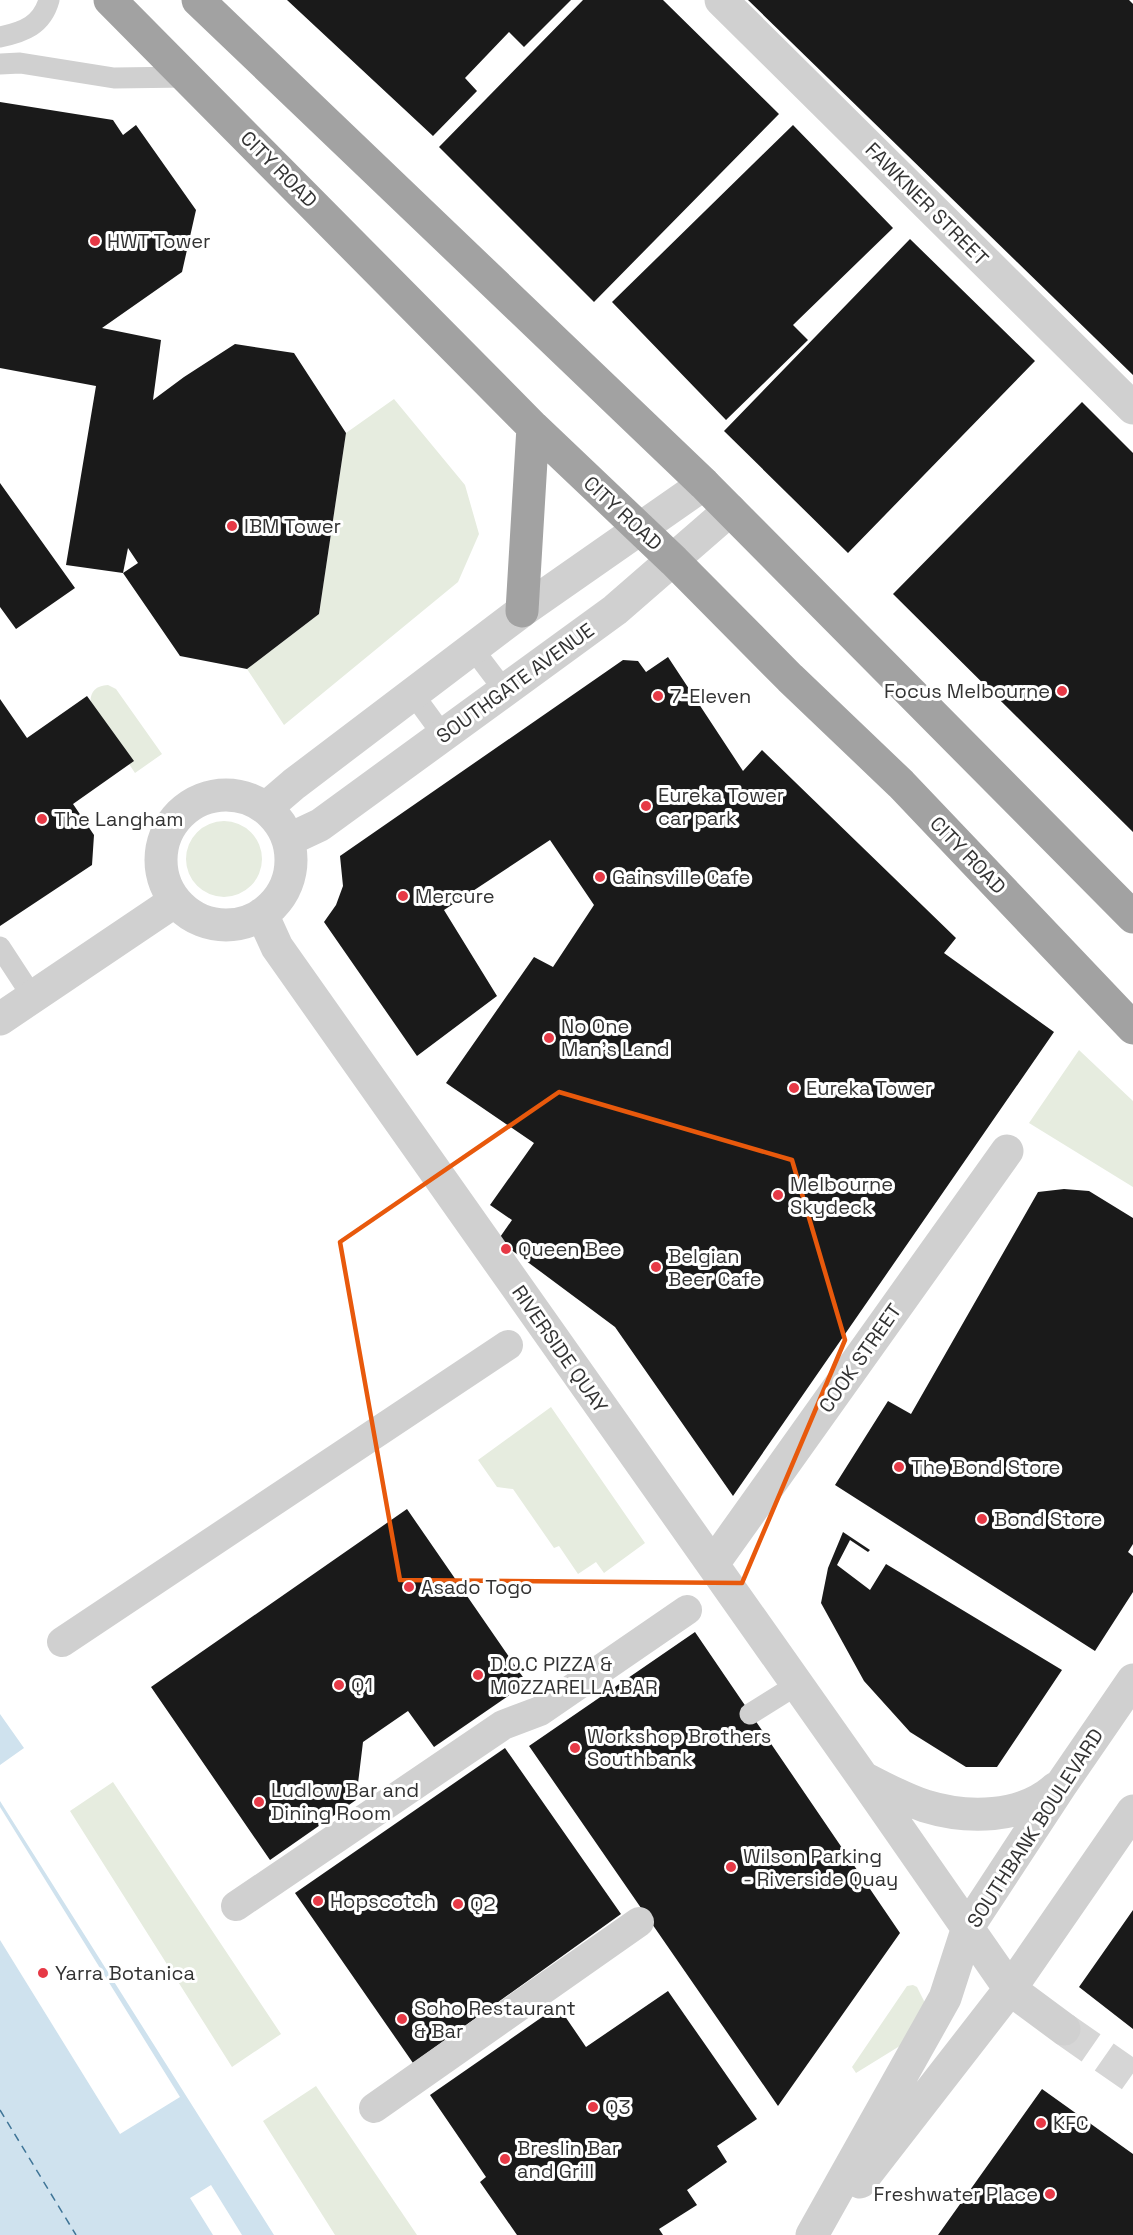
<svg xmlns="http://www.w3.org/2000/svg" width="1133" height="2235" viewBox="0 0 1133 2235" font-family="'Space Grotesk',sans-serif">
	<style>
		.green { fill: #e6ecdf }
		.water { fill: #cfe2ee }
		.pier { fill: #fff }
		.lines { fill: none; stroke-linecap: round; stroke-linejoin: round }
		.ferry { stroke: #3f7597; stroke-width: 1.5; stroke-dasharray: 8 6; stroke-linecap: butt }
		.building { fill: #1a1a1a }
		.minor-tunnel { stroke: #d6d6d6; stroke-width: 33; stroke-dasharray: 33 16; stroke-linecap: butt }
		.service { stroke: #d0d0d0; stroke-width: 21 }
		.pedestrian { stroke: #d0d0d0; stroke-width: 30 }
		.minor { stroke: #d0d0d0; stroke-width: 33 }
		.trunk { stroke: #a2a2a2; stroke-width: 33 }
		.marked { fill: none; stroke: #e8590c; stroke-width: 4.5; stroke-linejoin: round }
		.poi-dot { fill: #e63946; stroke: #fff; stroke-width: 2 }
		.labels { text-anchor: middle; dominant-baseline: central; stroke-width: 6; stroke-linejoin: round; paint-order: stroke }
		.street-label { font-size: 20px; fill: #333; stroke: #fff }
		.poi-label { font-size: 20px; fill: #333; stroke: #fff; text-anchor: start }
	</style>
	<rect width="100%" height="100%" fill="#fff"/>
	<path class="green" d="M394,399L465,485L479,534L458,582L284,725L247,669L319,614L346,433Z
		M108,685L116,689L162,754L135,773L91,707C89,693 94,686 108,685Z
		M186 859a38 38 0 1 1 76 0a38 38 0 1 1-76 0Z
		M1079,1050L1133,1101V1187L1029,1123Z
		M551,1407L645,1543L604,1573L596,1562L578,1574L559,1546L554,1548L513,1489L497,1487L478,1460Z
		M113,1782L281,2034L232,2067L70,1811Z
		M913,1985L917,1987L926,2005L903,2044L856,2073L852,2067L907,1986Z
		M316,2086L417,2235H418H335L263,2121Z"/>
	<path class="water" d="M0,1714L24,1748L0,1765Z
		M0,1801L274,2235H0Z"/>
	<path class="pier" d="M0,1807L180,2097L120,2134L0,1940Z
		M211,2185L242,2235H213L190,2198Z"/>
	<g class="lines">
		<path class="ferry" d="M0,2110L76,2235"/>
	</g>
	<path class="building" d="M287,0H571L524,47L509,32L465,78L477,91L433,136Z
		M583,0H663L779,114L594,302L439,147Z
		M748,0H1129L1133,4V375Z
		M0,102L113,120L123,135L136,125L196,210L182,272L102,328L161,340L153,400L184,377L235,344L294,353L346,433L319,614L247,669L180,656L123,573L138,563L128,548L123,573L66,565L96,386L0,368Z
		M793,125L893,228L793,325L808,340L726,420L612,302Z
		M910,239L1035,361L848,553L724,431Z
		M1082,402L1133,453V832L893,594Z
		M0,483L75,588L16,629L0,607Z
		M668,657L743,771L762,750L956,938L944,953L1054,1032L733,1496L615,1327L498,1240L512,1220L490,1205L534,1143L446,1083L534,957L553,967L594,905L550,840L444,910L497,996L417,1056L324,922L336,905L343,886L340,856L623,660L638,661L646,672Z
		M87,696L134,761L73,804L94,835L92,865L0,926V699L27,738Z
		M1064,1189L1089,1191L1133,1218V1544L1128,1552L1133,1556V1592L1095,1651L835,1485L888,1401L911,1414L1038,1192Z
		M407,1509L527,1683L434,1747L408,1711L363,1742L356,1800L270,1860L151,1687Z
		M843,1532L870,1550L868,1552L850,1540L837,1565L870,1590L886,1564L1062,1670L997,1767H966L910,1732L864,1681L821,1603L828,1568Z
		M695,1632L900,1933L778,2106L529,1746Z
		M505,1748L621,1914L413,2063L295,1893Z
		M1133,1910V2029L1079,1987Z
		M668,1991L757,2119L717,2146L727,2162L687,2190L697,2205L659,2229L663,2235H517L480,2182L486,2177L430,2095L558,2006L586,2047Z
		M1042,2089L1133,2154V2235H938Z"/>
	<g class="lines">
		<path class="minor-tunnel" d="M1064,2029L1133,2077"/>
		<path class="service" d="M0,37C24,32 42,25 49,0
			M0,64L20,63L114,78L189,77
			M473,649L504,690
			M413,694L443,735
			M0,947L32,996
			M750,1714L798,1684"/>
		<path class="pedestrian" d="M62,1642L508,1345
			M236,1906L503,1725L540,1711L687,1610
			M374,2108L639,1922"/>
		<path class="minor" d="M721,0L1133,408
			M161 860a65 65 0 1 1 130 0a65 65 0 1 1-130 0Z
			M266,808L294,784L522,611L704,484
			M288,840L320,825L615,610L730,510
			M262,914L277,947L864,1779L1010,1989L1064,2029
			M0,1019L175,901
			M713,1564L1007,1151
			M866,1779C885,1789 904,1799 925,1806C967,1819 1022,1819 1056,1788
			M860,2182L1010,1989L1133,1811
			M812,2235L945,1998L968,1927L1061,1785L1133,1680"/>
		<path class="trunk" d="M110,0L533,427L674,561L790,678L901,784L1133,1028
			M198,0L704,484L1133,917
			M522,611L533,427"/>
	</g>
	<path class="marked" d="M559,1092L792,1160L845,1340L742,1583L400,1580L340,1242Z"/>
	<g class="poi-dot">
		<circle cx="95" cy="241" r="6"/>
		<circle cx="232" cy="526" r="6"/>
		<circle cx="1062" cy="691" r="6"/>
		<circle cx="658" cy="696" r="6"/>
		<circle cx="646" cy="806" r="6"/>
		<circle cx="42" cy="819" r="6"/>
		<circle cx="600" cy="877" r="6"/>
		<circle cx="403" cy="896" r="6"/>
		<circle cx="549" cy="1038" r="6"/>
		<circle cx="794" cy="1088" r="6"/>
		<circle cx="778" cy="1195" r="6"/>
		<circle cx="506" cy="1249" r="6"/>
		<circle cx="656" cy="1267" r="6"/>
		<circle cx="899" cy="1467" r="6"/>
		<circle cx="982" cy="1519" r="6"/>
		<circle cx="409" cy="1587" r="6"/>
		<circle cx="478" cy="1675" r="6"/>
		<circle cx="339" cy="1685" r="6"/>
		<circle cx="575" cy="1748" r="6"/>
		<circle cx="259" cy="1802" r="6"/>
		<circle cx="731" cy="1867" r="6"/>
		<circle cx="318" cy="1901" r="6"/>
		<circle cx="458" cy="1904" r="6"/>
		<circle cx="43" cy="1973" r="6"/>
		<circle cx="402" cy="2019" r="6"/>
		<circle cx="593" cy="2107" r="6"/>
		<circle cx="1041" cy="2123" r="6"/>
		<circle cx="505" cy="2159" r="6"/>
		<circle cx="1050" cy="2194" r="6"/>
	</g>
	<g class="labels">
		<g class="street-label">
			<text transform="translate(279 169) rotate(45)">CITY ROAD</text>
			<text transform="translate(927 204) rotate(45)">FAWKNER STREET</text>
			<text transform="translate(623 513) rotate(43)">CITY ROAD</text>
			<text transform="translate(515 683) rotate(-36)">SOUTHGATE AVENUE</text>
			<text transform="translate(968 855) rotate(46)">CITY ROAD</text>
			<text transform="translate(560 1349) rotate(55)">RIVERSIDE QUAY</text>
			<text transform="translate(860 1358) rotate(-55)">COOK STREET</text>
			<text transform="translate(1035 1828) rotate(-57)">SOUTHBANK BOULEVARD</text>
		</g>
		<g class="poi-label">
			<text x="107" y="241">HWT Tower</text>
			<text x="244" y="526">IBM Tower</text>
			<text x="1050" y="691" text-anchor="end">Focus Melbourne</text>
			<text x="670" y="696">7-Eleven</text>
			<text x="658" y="795">Eureka Tower<tspan x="658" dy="23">car park</tspan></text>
			<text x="54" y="819">The Langham</text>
			<text x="612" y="877">Gainsville Cafe</text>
			<text x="415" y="896">Mercure</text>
			<text x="561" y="1026">No One<tspan x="561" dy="23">Man's Land</tspan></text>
			<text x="806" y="1088">Eureka Tower</text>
			<text x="790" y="1184">Melbourne<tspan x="790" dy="23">Skydeck</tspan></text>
			<text x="518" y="1249">Queen Bee</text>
			<text x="668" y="1256">Belgian<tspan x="668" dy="23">Beer Cafe</tspan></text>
			<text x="911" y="1467">The Bond Store</text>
			<text x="994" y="1519">Bond Store</text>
			<text x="421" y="1587">Asado Togo</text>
			<text x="490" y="1664">D.O.C PIZZA &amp;<tspan x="490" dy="23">MOZZARELLA BAR</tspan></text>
			<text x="351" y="1685">Q1</text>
			<text x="587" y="1736">Workshop Brothers<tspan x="587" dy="23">Southbank</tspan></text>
			<text x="271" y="1790">Ludlow Bar and<tspan x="271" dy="23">Dining Room</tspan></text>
			<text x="743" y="1856">Wilson Parking<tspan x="743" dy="23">- Riverside Quay</tspan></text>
			<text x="330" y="1901">Hopscotch</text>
			<text x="470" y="1904">Q2</text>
			<text x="55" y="1973">Yarra Botanica</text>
			<text x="414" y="2008">Soho Restaurant<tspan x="414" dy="23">&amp; Bar</tspan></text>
			<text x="605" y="2107">Q3</text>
			<text x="1053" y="2123">KFC</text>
			<text x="517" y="2148">Breslin Bar<tspan x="517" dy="23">and Grill</tspan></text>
			<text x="1038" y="2194" text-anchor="end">Freshwater Place</text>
		</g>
	</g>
</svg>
